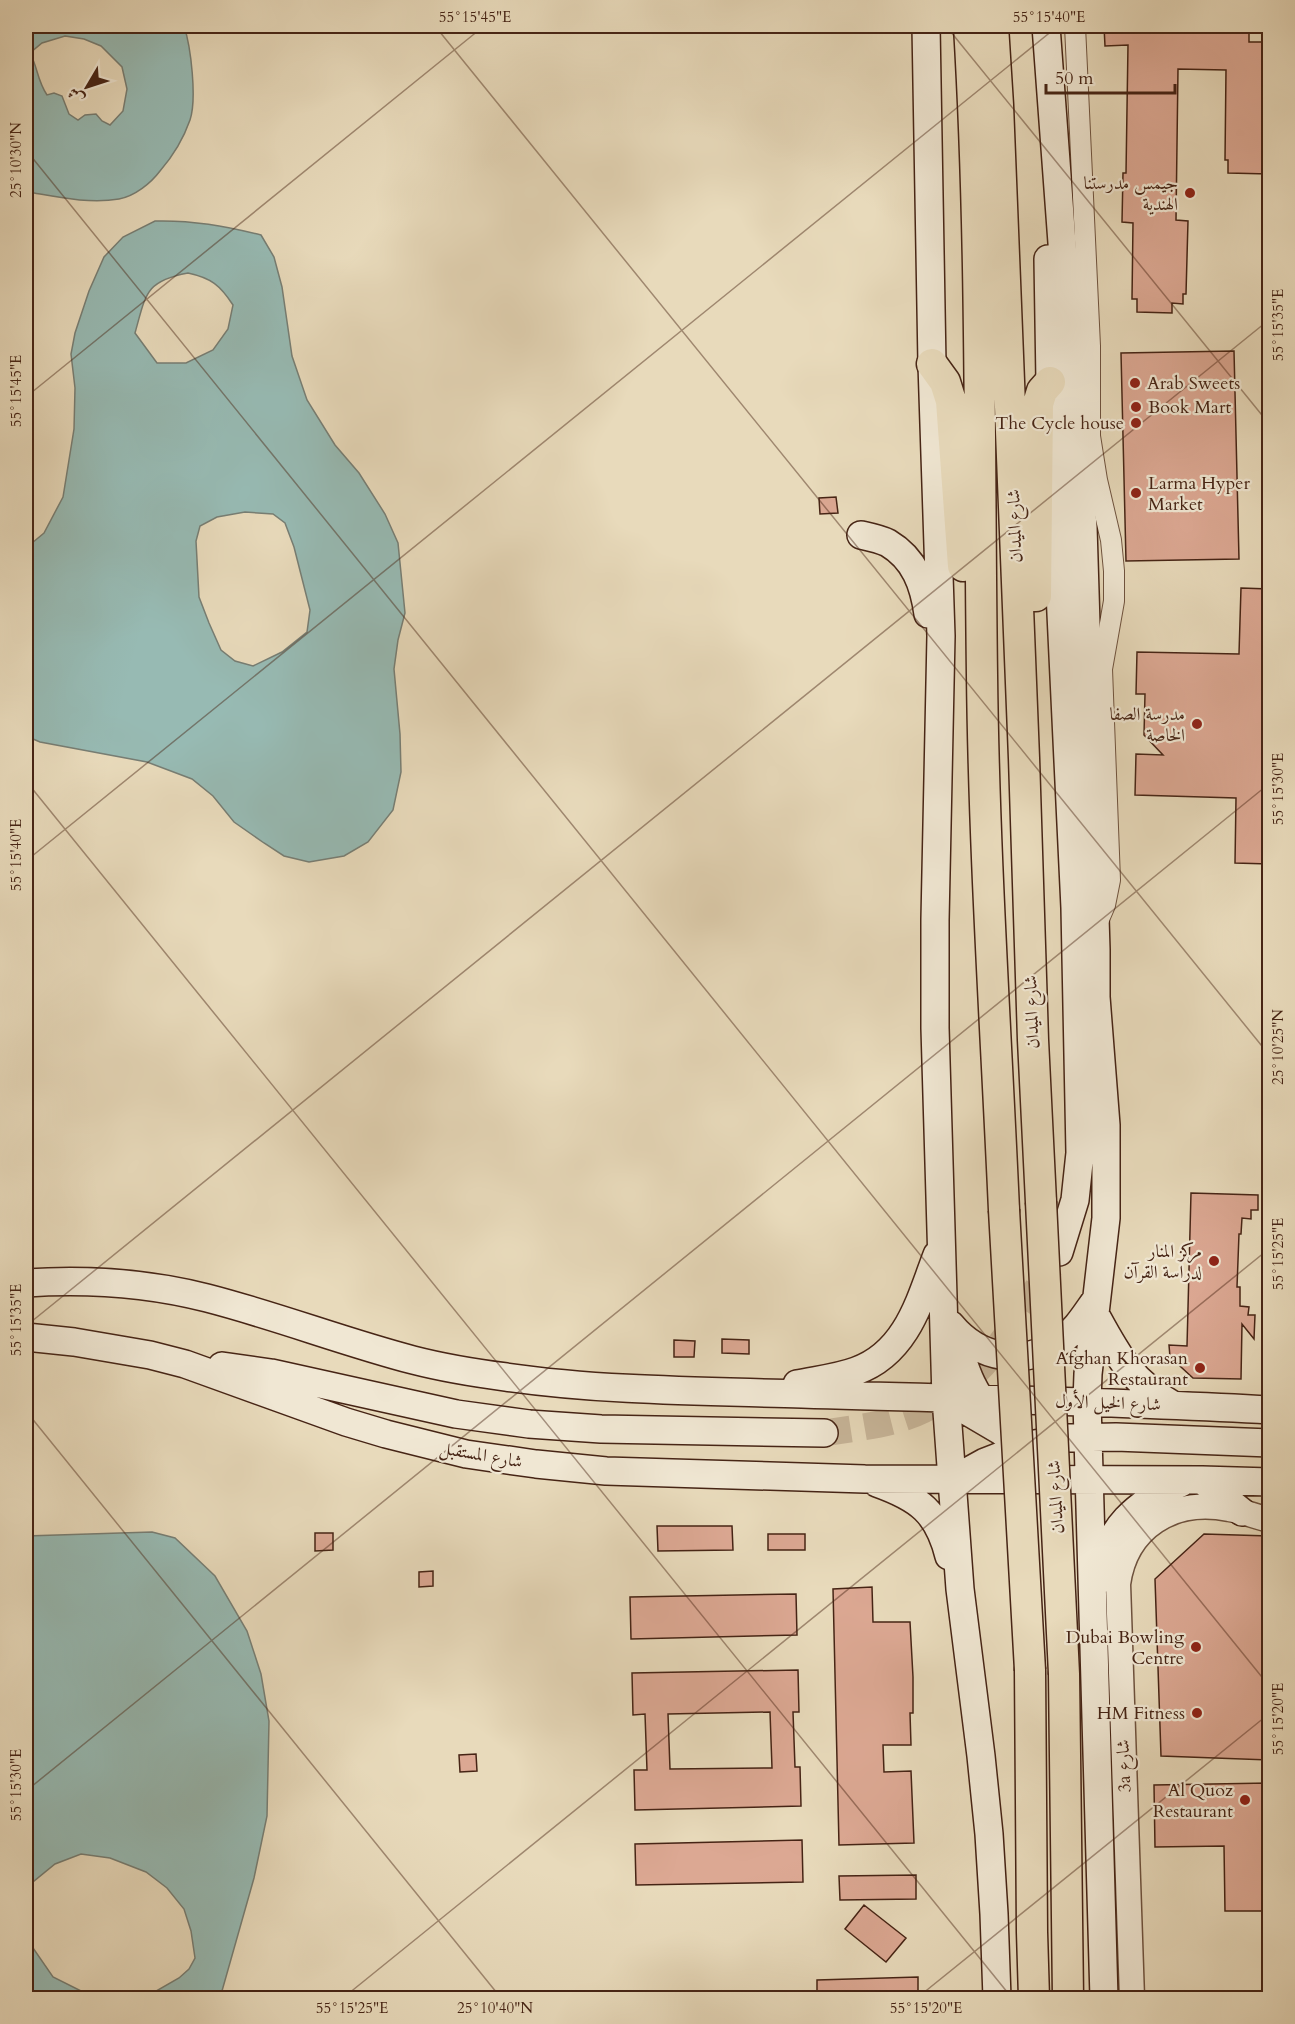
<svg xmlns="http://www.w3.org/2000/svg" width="1295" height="2024" viewBox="0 0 1295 2024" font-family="Cardo,Amiri,serif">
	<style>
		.water { fill: #97bab3; stroke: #777e74; stroke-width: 1.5; fill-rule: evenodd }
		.building { fill: #dca893; stroke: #462415; stroke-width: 1.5; fill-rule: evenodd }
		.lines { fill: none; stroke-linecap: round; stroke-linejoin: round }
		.secondary-tunnel { stroke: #c8b69a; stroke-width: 27; stroke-dasharray: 27 14; stroke-linecap: butt }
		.minor-casing { stroke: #6e523e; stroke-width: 22 }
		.tertiary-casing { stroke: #6e523e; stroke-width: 27 }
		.secondary-casing { stroke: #462415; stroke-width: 30 }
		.primary-casing { stroke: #462415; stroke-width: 33 }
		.minor { stroke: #f0e7d3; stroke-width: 20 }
		.tertiary { stroke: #f0e7d3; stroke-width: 24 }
		.secondary { stroke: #f0e7d3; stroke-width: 27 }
		.primary { stroke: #e8dabb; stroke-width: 30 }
		.primary-bridge-casing { stroke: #462415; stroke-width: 33; stroke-linecap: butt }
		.primary-bridge { stroke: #e8dabb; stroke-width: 30 }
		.ticks { fill: none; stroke: #462415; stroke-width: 1.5; stroke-opacity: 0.45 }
		.poi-dot { fill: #8f2418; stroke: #f0e7d3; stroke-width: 2 }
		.labels { text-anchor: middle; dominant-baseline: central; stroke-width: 4.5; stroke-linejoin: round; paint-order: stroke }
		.poi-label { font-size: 18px; fill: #462415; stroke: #f0e7d3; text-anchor: end }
		.street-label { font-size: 18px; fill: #462415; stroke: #f0e7d3 }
		.neatline { fill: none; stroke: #462415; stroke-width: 2 }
		.ticks-label { font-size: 15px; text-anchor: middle; fill: #462415 }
	</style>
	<rect width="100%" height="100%" fill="#e8dabb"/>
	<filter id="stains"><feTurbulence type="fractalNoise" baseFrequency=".00333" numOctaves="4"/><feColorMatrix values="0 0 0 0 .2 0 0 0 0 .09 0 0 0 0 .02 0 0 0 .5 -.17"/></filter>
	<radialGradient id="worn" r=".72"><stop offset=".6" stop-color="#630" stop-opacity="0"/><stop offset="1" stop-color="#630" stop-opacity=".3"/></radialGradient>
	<path class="water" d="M26,26H184C191,47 197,99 190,120C183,140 173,156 160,171C151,183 135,196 119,199C89,204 58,197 28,192L26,189ZM65,36L84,39L101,46L122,67L127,89L123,111L110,125L102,121L96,114L85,115L78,120L69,114L62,96L54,93L47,95C37,80 38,68 30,53L42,43Z
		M155,221C192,220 225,226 261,235L274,257L282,287L292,356L307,400L335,445L359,473L385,514L398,543L405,613L398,640L394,669L400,734L401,772L393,810L368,842L344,856L309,862L284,856L264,843L234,822L213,796L192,779L147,762L40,742L26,736V548L44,533L63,497L74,429L75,388L71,354L75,333L89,291L104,257L123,237ZM188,273C211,278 220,285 233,305L228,329L213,350L186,363H157L135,333C146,294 145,281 188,273ZM245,512L273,514L285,523L294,547L310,610L307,632L282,652L253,666L235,661L221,650L209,623L199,597L196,541L200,526L217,517Z
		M152,1532L175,1538L215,1576L247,1631L261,1674L269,1721L267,1816L254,1878L220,1998H144L179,1978L189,1969L195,1958L191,1931L184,1909L167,1888L146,1872L110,1858L81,1854L55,1864L33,1882L29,1900L28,1913L33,1948L53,1977L89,1995L101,1998H26V1536Z"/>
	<path class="building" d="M1104,26H1249V42H1269V174L1228,173V160H1225L1226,70L1178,69L1176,220L1188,221L1186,294H1183V304L1172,303V313L1137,312V299H1132L1133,223L1122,222L1123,173H1126L1128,45L1105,46Z
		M1234,351L1239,559L1126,561L1121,353Z
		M836,497L838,513L820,514L819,498Z
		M1241,588L1269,589V864L1235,863L1236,798L1135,795L1136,754L1163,755L1144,735L1145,694H1136L1137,652L1239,654Z
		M1191,1193L1258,1195V1210H1251V1219L1242,1218L1241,1234H1239L1237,1287H1240V1306L1249,1307L1248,1315H1255L1254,1339L1242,1324L1241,1379L1193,1378L1170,1357L1169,1345L1187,1346Z
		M722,1339L749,1340V1354L722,1353Z
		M674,1340L695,1341L694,1357H674Z
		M657,1526H732L733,1550L658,1551Z
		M315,1533H333V1550L315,1551Z
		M768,1534H805V1550H768Z
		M1204,1534L1269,1536V1760L1161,1756L1155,1579Z
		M433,1571V1586L419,1587V1572Z
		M872,1587L873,1622H910L913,1677V1713H910L911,1745H883L884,1772L911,1771L914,1843L839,1845L833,1589Z
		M796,1594L797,1635L631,1639L630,1597Z
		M798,1670L799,1712H793L795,1767H800L801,1806L635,1810L634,1770H647L645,1714L633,1715L632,1673ZM770,1712L772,1768L670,1769L668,1714Z
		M476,1754L477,1771L460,1772L459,1755Z
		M1269,1783V1911H1225L1224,1846L1155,1847L1154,1785Z
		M802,1840L803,1882L636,1885L635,1844Z
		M916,1875V1899L840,1900L839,1876Z
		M864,1905L906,1938L886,1962L845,1929Z
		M918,1977V1998H817V1980Z"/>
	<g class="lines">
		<path class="secondary-tunnel" d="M824,1433C856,1428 895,1424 923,1410C985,1379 1016,1324 1050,1267"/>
		<defs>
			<path id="minor" d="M1075,26L1090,346V436L1097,480L1111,540L1114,571V601L1102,669L1110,880L1105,905L1099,919"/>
			<path id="tertiary" d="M1132,1998L1118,1584C1126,1527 1173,1498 1229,1509C1243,1511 1256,1517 1270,1520"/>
			<path id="secondary" d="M926,26L932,364L941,636L935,920V1028L946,1398L960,1589L981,1756L989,1834L994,1914L997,1998
				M1046,26L1083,527L1096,950V997L1106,1125V1218L1088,1374L1087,1402L1104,1998
				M1048,259L1050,382L1075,908L1080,1153L1075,1200L1059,1252
				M861,535C870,537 880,539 888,543C915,559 924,585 928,614
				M26,1283C86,1279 148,1283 207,1298C277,1316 344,1342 413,1360C444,1368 475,1373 506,1377C604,1391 704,1391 802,1394C958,1399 1114,1401 1270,1410
				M1094,1312C1117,1354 1130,1381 1173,1405
				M951,1325C979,1359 1026,1368 1062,1340C1076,1330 1085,1315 1095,1301
				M953,1334C964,1361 968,1387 989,1409
				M26,1337L74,1342L150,1355L185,1364L346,1422L386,1434L466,1454L536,1464L606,1471L865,1479L1202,1480L1270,1482
				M222,1366L271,1373L456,1414L529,1424L601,1429L824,1433
				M797,1384C816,1380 837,1378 856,1371C907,1353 920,1300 937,1255
				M950,1401L1001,1431L1029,1456
				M956,1478L985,1462L1029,1445L1068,1438L1116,1437L1270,1443
				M1202,1480L1242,1512
				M877,1483C919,1498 938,1512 949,1556
				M1101,1579C1105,1528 1138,1502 1181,1483"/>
			<path id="primary" d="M969,26C982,242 979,458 982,675C984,853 996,1032 1004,1210
				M993,26L998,105L1024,758L1033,1040L1041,1202
				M932,364L945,382L951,401L963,566
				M1036,596L1038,404L1042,391L1050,382
				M1030,1670L1032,1932L1034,1998
				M1064,1674L1068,1998"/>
		</defs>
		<use href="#minor" class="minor-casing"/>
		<use href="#tertiary" class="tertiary-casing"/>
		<use href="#secondary" class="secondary-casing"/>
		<use href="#primary" class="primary-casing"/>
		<use href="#minor" class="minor"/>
		<use href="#tertiary" class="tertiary"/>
		<use href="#secondary" class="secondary"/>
		<use href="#primary" class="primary"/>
		<defs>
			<path id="primary-bridge" d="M1041,1202L1064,1674
				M1004,1210L1030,1670"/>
		</defs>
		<use href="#primary-bridge" class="primary-bridge-casing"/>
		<use href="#primary-bridge" class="primary-bridge"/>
	</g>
	<path class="ticks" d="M435,26L1270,1056M946,26L1270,425M26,150L1270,1687M26,397L484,26M26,781L1012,1998M26,861L1058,26M26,1326L1270,319M26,1411L501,1998M26,1791L1270,783M343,1998L1270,1248M917,1998L1270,1713"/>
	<g class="poi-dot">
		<circle cx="1190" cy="193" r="6"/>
		<circle cx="1135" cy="383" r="6"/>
		<circle cx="1136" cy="407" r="6"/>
		<circle cx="1136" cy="423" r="6"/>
		<circle cx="1136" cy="493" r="6"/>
		<circle cx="1197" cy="724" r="6"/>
		<circle cx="1214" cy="1261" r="6"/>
		<circle cx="1200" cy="1368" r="6"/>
		<circle cx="1196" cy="1647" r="6"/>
		<circle cx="1197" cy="1713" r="6"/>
		<circle cx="1245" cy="1800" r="6"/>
	</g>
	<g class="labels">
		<g class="poi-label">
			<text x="1178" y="183">جيمس مدرستنا<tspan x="1178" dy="21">الهندية</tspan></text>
			<text x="1147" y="383" text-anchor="start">Arab Sweets</text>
			<text x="1148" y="407" text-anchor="start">Book Mart</text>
			<text x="1124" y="423">The Cycle house</text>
			<text x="1148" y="483" text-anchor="start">Larma Hyper<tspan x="1148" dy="21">Market</tspan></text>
			<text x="1185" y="714">مدرسة الصفا<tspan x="1185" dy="21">الخاصة</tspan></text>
			<text x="1202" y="1251">مركز المنار<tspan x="1202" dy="21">لدراسة القرآن</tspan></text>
			<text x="1188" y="1358">Afghan Khorasan<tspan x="1188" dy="21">Restaurant</tspan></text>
			<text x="1184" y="1637">Dubai Bowling<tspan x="1184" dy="21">Centre</tspan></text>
			<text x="1185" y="1713">HM Fitness</text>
			<text x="1233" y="1790">Al Quoz<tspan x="1233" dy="21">Restaurant</tspan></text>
		</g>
		<g class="street-label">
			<text transform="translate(1015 526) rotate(-92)">شارع الميدان</text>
			<text transform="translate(1032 1012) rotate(-92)">شارع الميدان</text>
			<text transform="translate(1108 1403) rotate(2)">شارع الخيل الأول</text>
			<text transform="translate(481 1455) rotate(10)">شارع المستقبل</text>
			<text transform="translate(1056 1497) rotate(-93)">شارع الميدان</text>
			<text transform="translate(1124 1766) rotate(-92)">3a شارع</text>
		</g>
	</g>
	<rect width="1295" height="2024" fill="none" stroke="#e8dabb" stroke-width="66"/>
	<g transform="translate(87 87) rotate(231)" stroke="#f0e7d3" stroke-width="4.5" paint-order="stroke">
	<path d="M0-4.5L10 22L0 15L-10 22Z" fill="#462415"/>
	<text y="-9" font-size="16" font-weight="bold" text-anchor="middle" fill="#462415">ش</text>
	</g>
	<path d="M1046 84v9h129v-9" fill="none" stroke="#462415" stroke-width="3"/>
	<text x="1055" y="84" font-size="18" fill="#462415" stroke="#f0e7d3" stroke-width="4.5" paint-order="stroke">50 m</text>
	<rect x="33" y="33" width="1229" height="1958" class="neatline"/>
	<g class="ticks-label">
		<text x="475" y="22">55°15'45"E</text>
		<text x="1049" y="22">55°15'40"E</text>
		<text transform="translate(16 160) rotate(-90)" y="5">25°10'30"N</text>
		<text transform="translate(1278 325) rotate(-90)" y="5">55°15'35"E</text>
		<text transform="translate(16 391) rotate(-90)" y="5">55°15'45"E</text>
		<text transform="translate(1278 789) rotate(-90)" y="5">55°15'30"E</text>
		<text transform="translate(16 855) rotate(-90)" y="5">55°15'40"E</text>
		<text transform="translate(1278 1047) rotate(-90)" y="5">25°10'25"N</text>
		<text transform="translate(1278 1254) rotate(-90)" y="5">55°15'25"E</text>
		<text transform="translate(16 1320) rotate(-90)" y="5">55°15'35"E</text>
		<text transform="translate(1278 1719) rotate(-90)" y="5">55°15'20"E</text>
		<text transform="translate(16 1785) rotate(-90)" y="5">55°15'30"E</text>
		<text x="352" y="2013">55°15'25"E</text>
		<text x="495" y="2013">25°10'40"N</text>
		<text x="926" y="2013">55°15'20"E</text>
	</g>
	<rect width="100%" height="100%" filter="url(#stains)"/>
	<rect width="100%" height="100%" fill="url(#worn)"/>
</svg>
